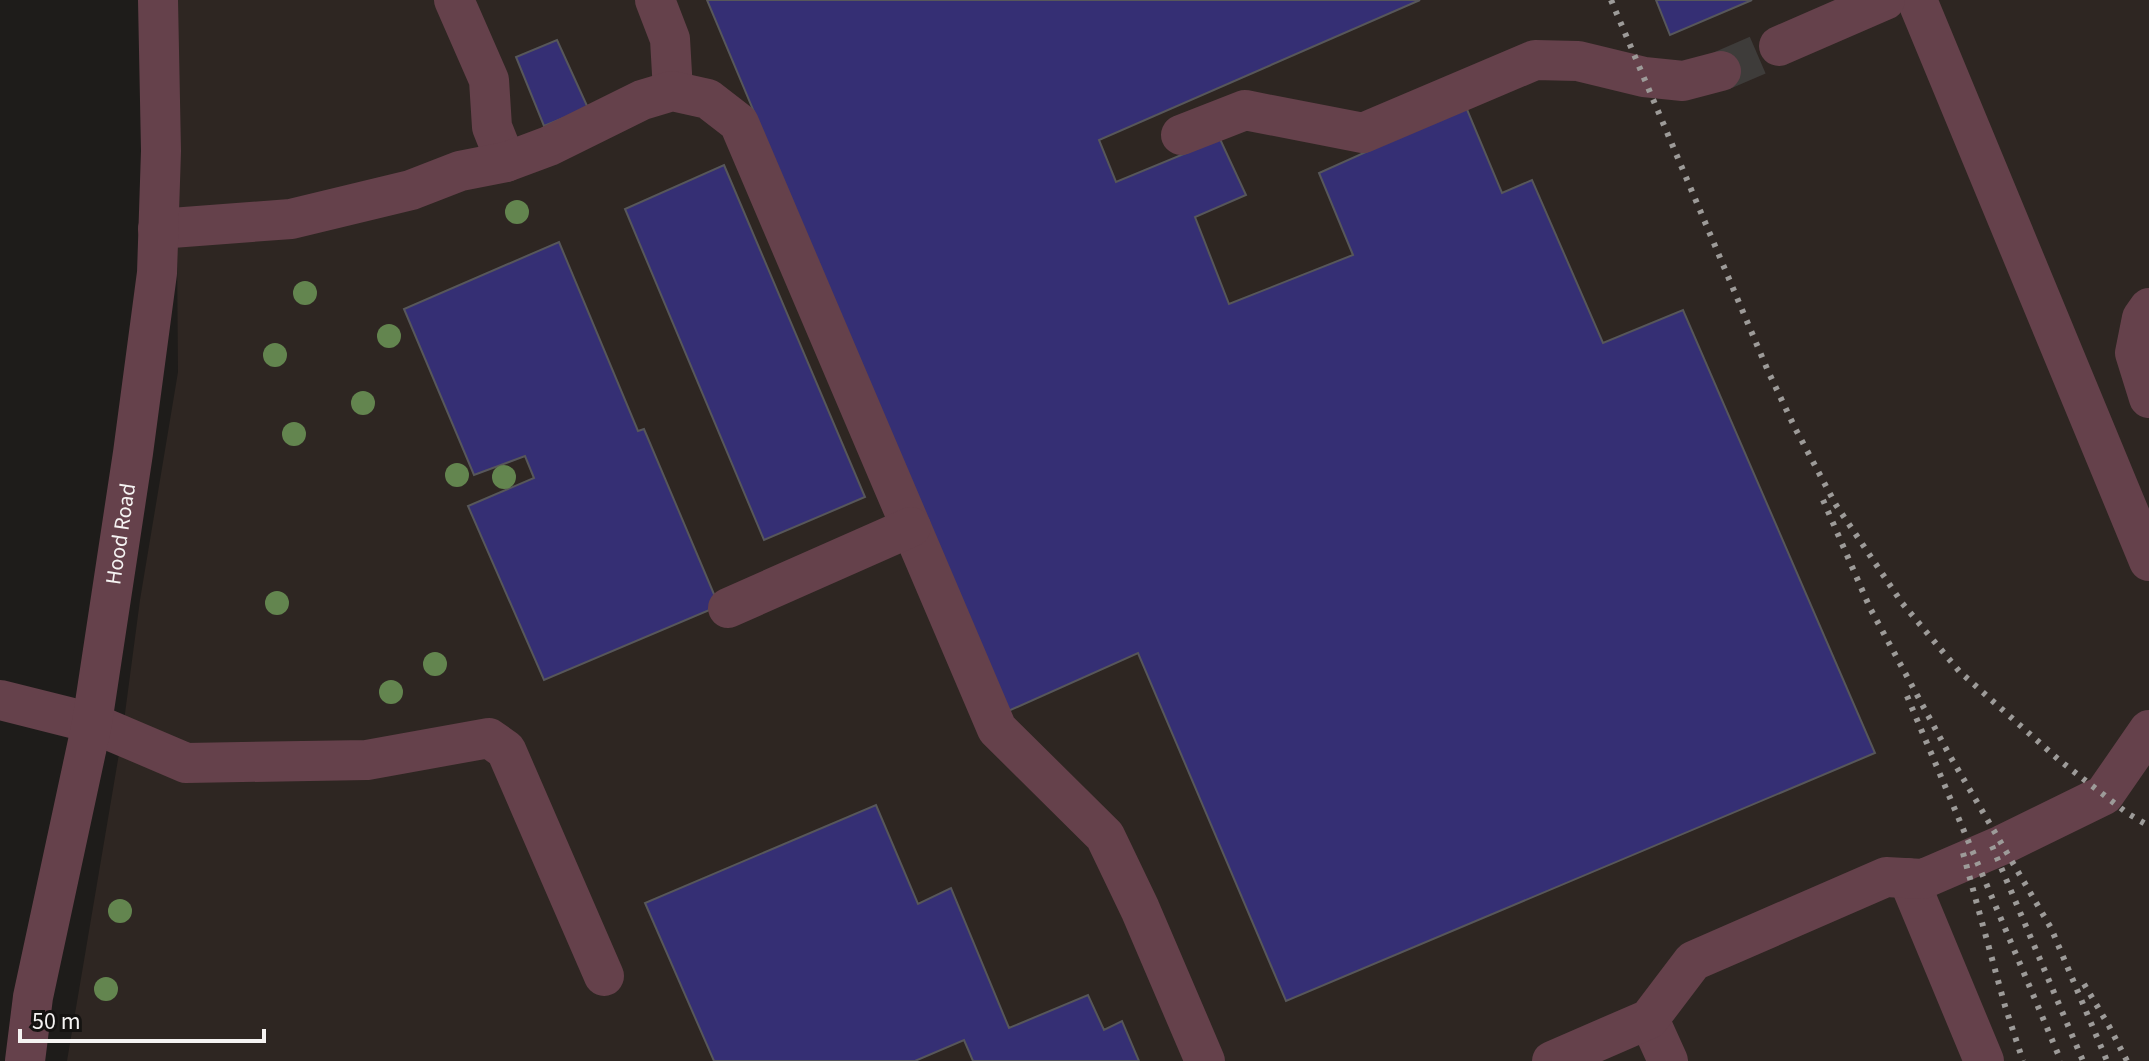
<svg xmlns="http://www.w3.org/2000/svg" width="2149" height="1061" viewBox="0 0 2149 1061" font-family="'Source Sans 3',sans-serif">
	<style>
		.built { fill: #2e2622 }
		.building { fill: #352f74; stroke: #57575a; stroke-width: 2 }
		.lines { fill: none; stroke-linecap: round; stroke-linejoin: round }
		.minor-tunnel { stroke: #3e3c3a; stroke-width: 40; stroke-dasharray: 40 20; stroke-linecap: butt }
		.minor { stroke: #65414b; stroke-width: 40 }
		.rail { stroke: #9d9b99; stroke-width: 6; stroke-dasharray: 4 8; stroke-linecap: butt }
		.tree { fill: #63854f }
		.labels { text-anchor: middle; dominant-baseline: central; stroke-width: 7; stroke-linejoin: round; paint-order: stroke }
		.street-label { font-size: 22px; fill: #f5f3f2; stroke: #151311 }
	</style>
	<rect width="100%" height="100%" fill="#1e1c1a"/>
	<path class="built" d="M175,0H2149V1061H67L122,736L140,600L178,372Z"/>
	<path class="building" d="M707,0H1420L1099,140L1116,182L1220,139L1246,195L1195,217L1229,304L1353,255L1319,173L1466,107L1502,193L1532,180L1603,343L1683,310L1875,753L1286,1001L1138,653L1006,712Z
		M1656,0H1752L1670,35Z
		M557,40L588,108L544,126L516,57Z
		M724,165L865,497L764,540L625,209Z
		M559,242L638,431L644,429L719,606L544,680L468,506L534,478L525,456L474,475L404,309Z
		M876,805L918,904L951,888L1009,1028L1088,995L1104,1030L1122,1021L1139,1061H973L964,1040L915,1061H714L645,903Z"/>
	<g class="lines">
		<path class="minor-tunnel" d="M1721,71L1779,46"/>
		<g class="minor">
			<path d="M454,0L489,80L492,127L506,162"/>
			<path d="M655,0L670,39L673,91"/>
			<path d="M1917,0L2149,561"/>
			<path d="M1779,46L1885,0"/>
			<path d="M1181,135L1245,110L1363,133L1535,60L1578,61L1644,77L1683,81L1721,71"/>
			<path d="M158,229L291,219L411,190L460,171L506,162L549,146L642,100L672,91L708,99L739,123L997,729L1105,836L1140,909L1205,1061"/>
			<path d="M2149,308L2142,318L2135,353L2149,398"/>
			<path d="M728,608L911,527"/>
			<path d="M0,700L92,723L186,763L367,760L489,738L506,750L604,976"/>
			<path d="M1908,878L1984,1061"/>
			<path d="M1649,1019L1668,1061"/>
			<path id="s1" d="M25,1061L33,997L92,723L133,453L157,273L161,151L158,0"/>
			<path d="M1552,1061L1649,1019L1693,961L1886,877L1923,879L2002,845L2104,795L2149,730"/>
		</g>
		<path class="rail" d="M1611,0L1768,371L1795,428L1836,505L1902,603L1959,671L2059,760L2127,813L2149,826
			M1823,500L1870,608L1950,756L2051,928L2107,1061
			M1907,696L2061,1061
			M1992,846L2083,1061
			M1963,853L2005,1006L2023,1061
			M2084,984L2109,1026L2127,1061"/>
	</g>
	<g class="tree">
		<circle cx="517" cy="212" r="12"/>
		<circle cx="305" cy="293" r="12"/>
		<circle cx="389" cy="336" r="12"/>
		<circle cx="275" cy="355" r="12"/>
		<circle cx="363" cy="403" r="12"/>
		<circle cx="294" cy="434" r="12"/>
		<circle cx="457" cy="475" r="12"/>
		<circle cx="504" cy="477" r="12"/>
		<circle cx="277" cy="603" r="12"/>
		<circle cx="435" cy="664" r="12"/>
		<circle cx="391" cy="692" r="12"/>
		<circle cx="120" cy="911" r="12"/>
		<circle cx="106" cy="989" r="12"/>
	</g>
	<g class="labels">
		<g class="street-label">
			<text stroke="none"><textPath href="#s1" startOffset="536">Hood Road</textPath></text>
		</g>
	</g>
	<path d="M20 1029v12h244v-12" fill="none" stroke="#f5f3f2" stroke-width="4"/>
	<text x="32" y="1029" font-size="24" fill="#f5f3f2" stroke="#151311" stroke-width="6" paint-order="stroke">50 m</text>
</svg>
